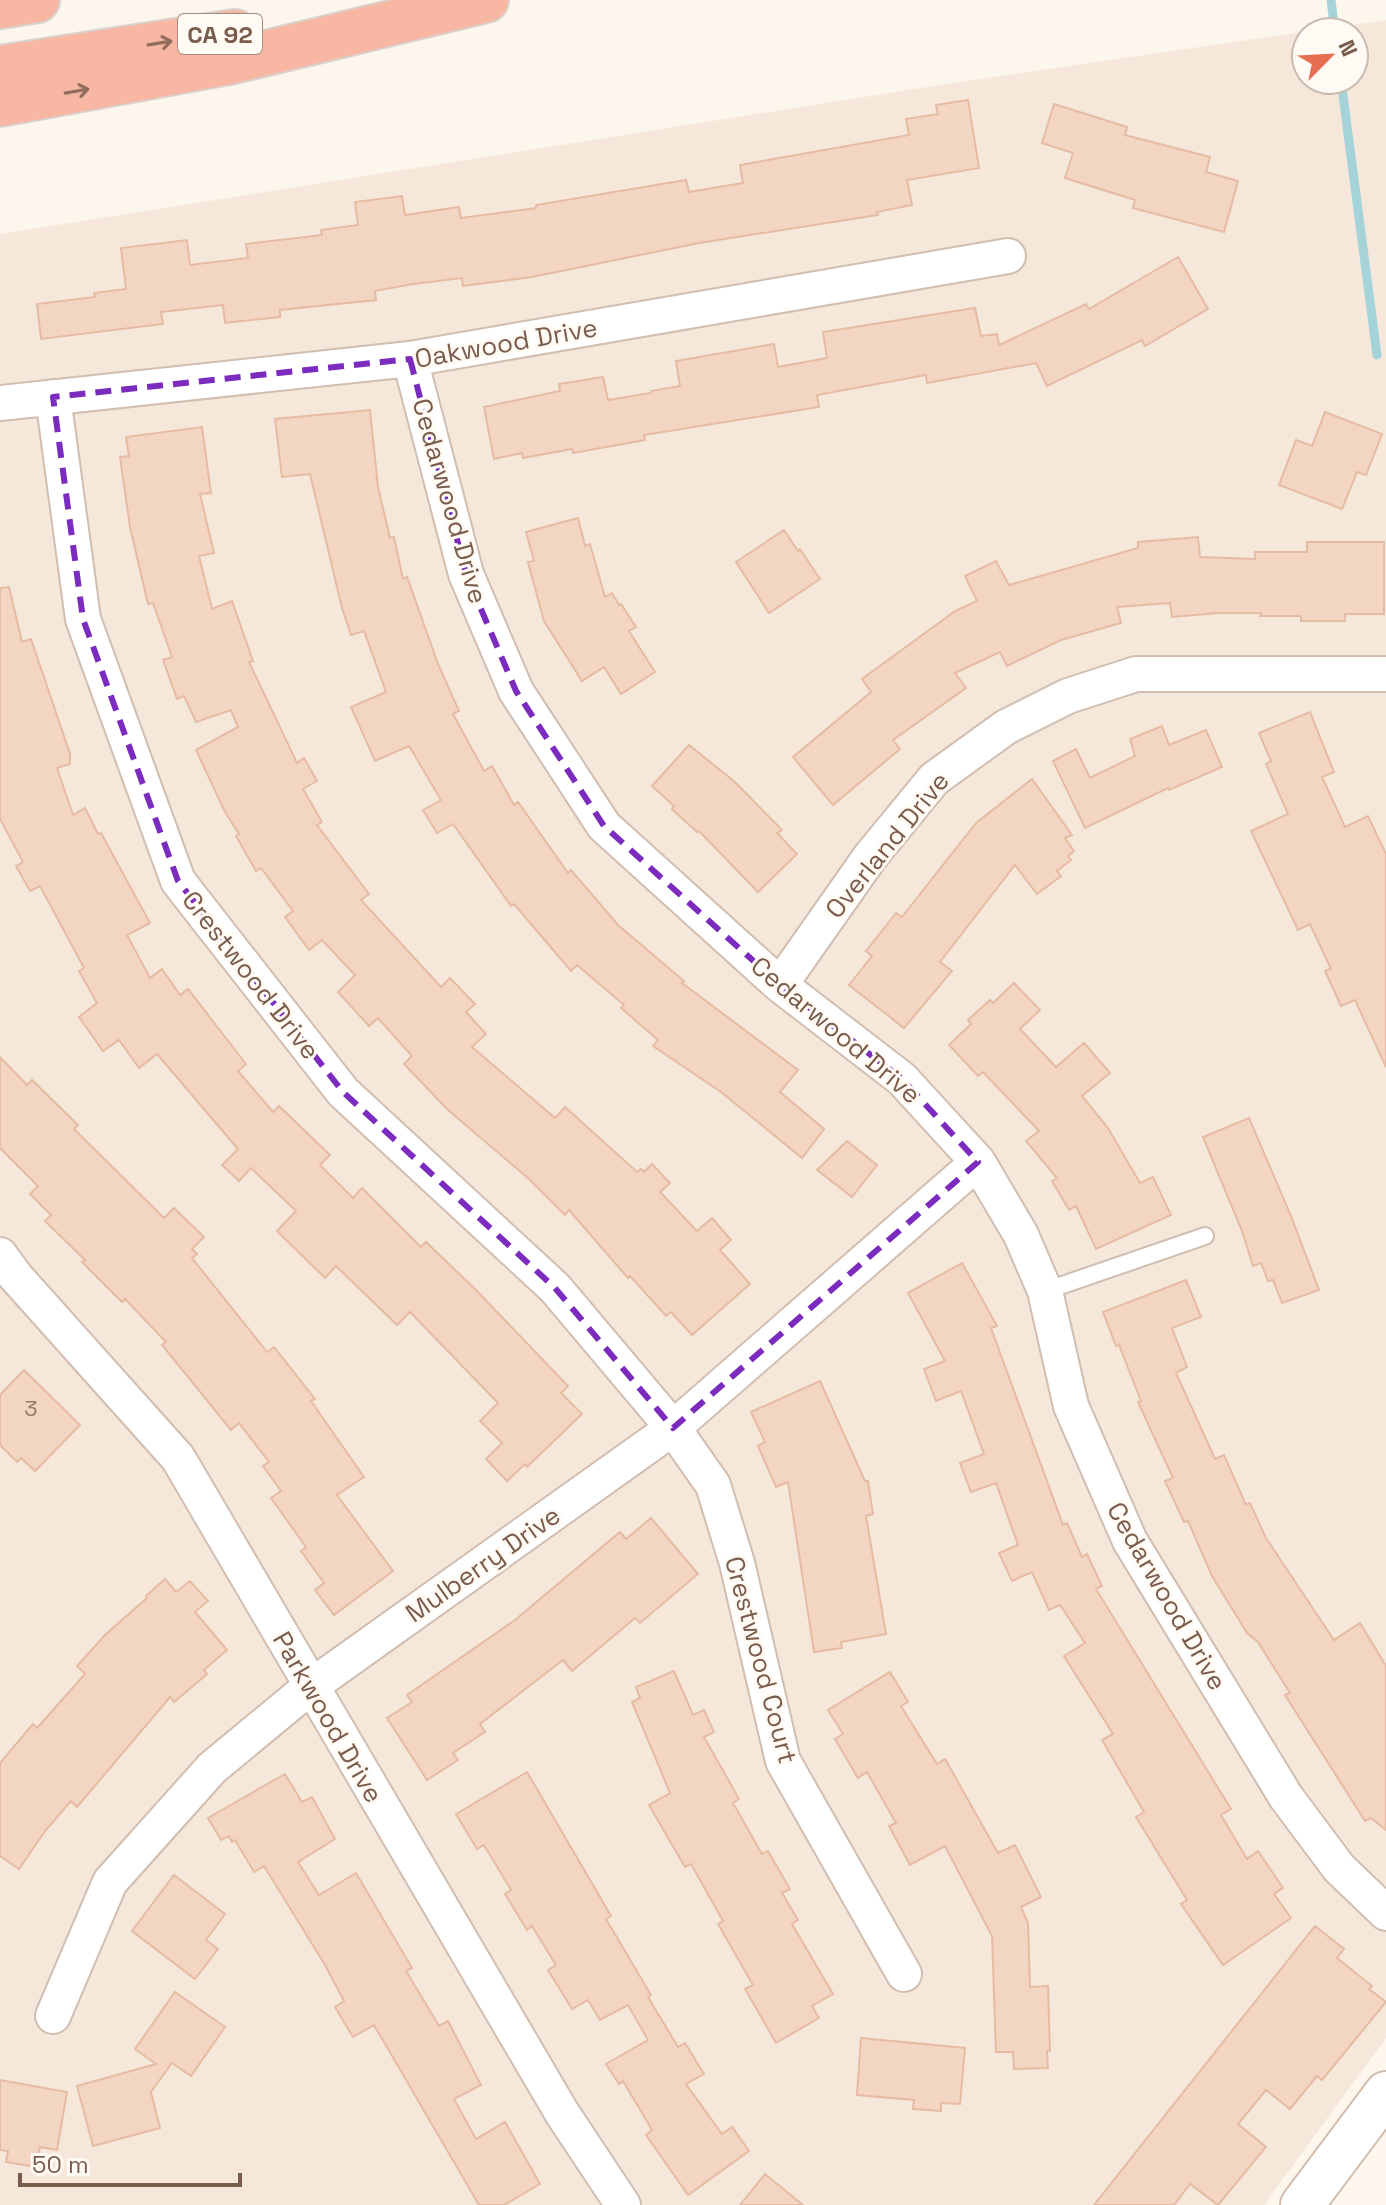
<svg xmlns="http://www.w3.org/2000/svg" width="1386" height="2205" viewBox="0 0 1386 2205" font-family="'Space Grotesk',sans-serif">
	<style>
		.residential { fill: #f5e8da; fill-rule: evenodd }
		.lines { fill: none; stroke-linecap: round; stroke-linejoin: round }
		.stream { stroke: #a5d3da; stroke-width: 9 }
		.building { fill: #f3d5c3; stroke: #e6bba3; stroke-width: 2 }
		.service-casing { stroke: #d1beb0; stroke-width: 20 }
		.minor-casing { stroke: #d1beb0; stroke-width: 38 }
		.tertiary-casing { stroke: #d1beb0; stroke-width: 46 }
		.motorway-casing { stroke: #dad1cd; stroke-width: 48 }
		.service { stroke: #fff; stroke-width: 16 }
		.minor { stroke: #fff; stroke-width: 34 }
		.tertiary { stroke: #fff; stroke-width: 42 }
		.motorway { stroke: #f7b7a3; stroke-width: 44 }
		.oneway { stroke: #936e5e }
		.marked { fill: none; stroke: #7b2cbf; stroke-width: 6; stroke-dasharray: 16 10; stroke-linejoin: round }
		.labels { text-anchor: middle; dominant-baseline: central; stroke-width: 6; stroke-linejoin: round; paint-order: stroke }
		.number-label { font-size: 22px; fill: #987a6a }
		.shield { fill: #fffaf3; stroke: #a28b7f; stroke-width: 2 }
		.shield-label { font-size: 24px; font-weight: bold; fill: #7a5c4d }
		.street-label { font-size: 26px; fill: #7a5c4d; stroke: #fffaf3 }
	</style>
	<rect width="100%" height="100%" fill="#fdf6ec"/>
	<path class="residential" d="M1386,20V2038L1264,2205H0V234L952,83ZM1306,32H1354V80H1306Z"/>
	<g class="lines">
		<path class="stream" d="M1331,0L1335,32
			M1341,80L1377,355"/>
	</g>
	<path class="building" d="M968,100L979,168L907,180L912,205L877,212L878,215L699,243L532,277L463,286L462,278L413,284L375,291L376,300L280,310V317L225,323L223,305L161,312L163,324L41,339L37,304L95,297L94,293L126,289L121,248L187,240L190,265L248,258L246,244L322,235L321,230L358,225L355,202L402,196L405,215L459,207L461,218L536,208V205L686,180L689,192L743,183L740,165L909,135L906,119L938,114L936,105Z
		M1054,104L1127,127L1125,135L1210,157L1206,172L1238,181L1224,232L1133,208L1135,200L1065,178L1073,153L1042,143Z
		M1178,257L1208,309L1145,346L1142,340L1047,386L1036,363L927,383L926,375L817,395L819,407L644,435L645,440L573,453L572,449L523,458L522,453L494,459L484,407L560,391L559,384L603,377L608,400L651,393V391L680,386L676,361L774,344L778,367L827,358L823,332L975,308L981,336L997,334L999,345L1086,304L1089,309Z
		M370,410L378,487L390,538L394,537L403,579L407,577L438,664L459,711L453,714L484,771L492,766L514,805L518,802L568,873L571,870L618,925L684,981L682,983L798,1070L780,1092L824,1129L802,1158L721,1092L653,1046L658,1040L621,1008L624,1005L577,965L571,971L514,904L511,906L453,824L437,833L423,810L441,800L409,746L375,761L351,707L386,692L364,631L351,635L342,608L310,474L282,477L275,419Z
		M1325,412L1382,434L1366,475L1357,472L1342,509L1279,485L1296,440L1312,446Z
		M202,427L211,493L200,494L214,553L199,556L212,609L232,601L253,661L249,662L297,763L304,758L317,781L303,789L322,822L317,825L369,894L361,900L441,987L450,978L475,1004L466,1012L486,1034L472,1047L555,1118L565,1107L637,1172L641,1169L644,1172L652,1164L670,1183L660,1192L697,1231L712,1218L731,1240L720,1250L750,1284L692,1335L671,1312L666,1316L630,1276L628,1278L569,1210L565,1215L528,1178L448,1110L404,1064L412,1056L378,1018L369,1026L338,992L355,975L322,940L309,950L285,917L293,911L261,868L256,871L236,836L239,834L225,812L196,750L238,727L231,710L196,722L184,696L177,699L163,660L172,657L153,603L148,604L130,527L120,457L129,456L126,437Z
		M578,518L585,546L590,544L605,597L612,593L619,605L621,604L636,627L629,631L655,672L621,694L604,667L582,681L544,621L528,562L534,561L526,532Z
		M784,530L798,551L800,549L820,579L769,613L736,562Z
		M1198,537L1200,557L1255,559V552H1307V542H1384V614H1345V621H1301V616H1260L1261,613H1218L1172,617L1170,603L1117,607L1121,623L1061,640L1007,666L1000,652L955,673L966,688L893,740L900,749L833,805L793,757L871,692L862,679L955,611L977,601L965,576L996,561L1009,585L1138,548V542Z
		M9,587L22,642L31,639L70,754V764L57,768L73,815L85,808L98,834L101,833L150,923L127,935L150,978L162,969L180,995L188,989L246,1064L238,1071L273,1112L279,1106L330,1155L320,1165L353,1198L362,1188L421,1247L426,1242L476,1290L568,1386L561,1393L582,1414L527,1467L525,1464L507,1481L486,1459L502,1443L480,1421L498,1403L410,1312L397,1325L336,1266L325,1278L277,1231L296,1211L251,1168L239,1181L222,1165L238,1149L157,1054L139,1068L119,1040L103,1051L79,1017L97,1003L79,971L84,968L40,886L30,891L16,866L23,862L0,819V588Z
		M1310,712L1334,772L1322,777L1345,827L1368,816L1386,854V1067L1355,1000L1341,1006L1325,971L1331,969L1310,924L1298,930L1251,831L1288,814L1266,764L1271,761L1259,733Z
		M1162,726L1169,745L1206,730L1222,767L1169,790L1168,788L1085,828L1053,761L1076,749L1090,778L1135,756L1130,739Z
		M689,745L735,782L782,830L777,833L797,854L758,892L699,831L697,832L672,809L674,806L652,786Z
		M1032,779L1072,835L1065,838L1074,851L1068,856L1071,860L1057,871L1061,876L1037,894L1015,865L940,962L952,971L904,1028L849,985L872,956L866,951L896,913L902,917L976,823Z
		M1014,983L1040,1010L1020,1029L1056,1067L1084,1043L1110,1073L1082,1096L1108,1128L1140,1183L1153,1177L1171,1215L1096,1249L1076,1206L1069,1210L1052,1181L1057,1178L1026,1141L1039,1131L983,1072L978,1076L949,1045L971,1024L968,1020L990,1000L993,1003Z
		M0,1057L27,1085L32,1080L78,1125L74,1129L164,1218L174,1208L204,1237L192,1249L197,1254L192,1258L267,1352L274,1347L315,1399L311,1401L364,1477L337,1495L393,1571L334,1615L315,1590L324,1583L301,1551L306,1547L271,1498L281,1491L263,1466L269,1462L239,1423L231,1430L162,1345L166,1342L125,1299L122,1302L82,1262L85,1260L45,1221L51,1215L30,1194L38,1186L0,1148Z
		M1249,1118L1291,1216L1319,1290L1282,1303L1273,1280L1268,1281L1261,1263L1253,1266L1242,1231L1203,1137Z
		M847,1141L877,1165L852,1197L817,1170Z
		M962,1263L997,1326L991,1328L1063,1525L1067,1523L1082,1557L1087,1554L1102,1586L1096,1589L1231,1809L1221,1815L1247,1859L1258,1851L1283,1888L1274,1894L1291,1918L1223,1965L1181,1904L1187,1900L1136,1817L1144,1812L1102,1740L1113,1734L1064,1656L1085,1643L1060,1605L1049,1610L1032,1572L1012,1581L999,1553L1018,1545L996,1483L971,1492L960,1463L984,1454L961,1391L936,1401L924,1369L945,1361L908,1293Z
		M1186,1280L1201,1317L1172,1328L1187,1367L1176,1373L1215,1459L1224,1455L1246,1505L1250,1503L1266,1538L1334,1640L1360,1623L1386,1666V1830L1371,1818L1365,1821L1285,1695L1290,1693L1258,1642L1247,1633L1212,1576L1188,1521L1184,1522L1165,1481L1173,1478L1138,1402L1141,1401L1119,1345L1116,1346L1103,1312Z
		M24,1370L80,1425L35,1471L21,1458L17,1462L0,1445V1395Z
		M820,1381L865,1481H868L873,1514L866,1516L886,1634L841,1642L842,1648L814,1652L788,1482L776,1487L758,1446L765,1442L751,1412Z
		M651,1518L698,1574L640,1623L635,1618L572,1671L563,1660L480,1724L485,1732L453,1753L458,1760L427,1780L387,1718L412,1702L407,1695L515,1620L620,1532L626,1539Z
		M165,1579L176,1592L190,1581L208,1601L195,1612L227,1650L204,1670L207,1674L174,1702L170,1697L77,1807L71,1801L45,1831L19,1869L0,1856V1763L33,1724L37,1728L85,1674L77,1666L105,1635L147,1598L146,1596Z
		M674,1671L693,1715L704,1710L714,1732L704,1737L739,1799L733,1803L762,1854L768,1851L790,1889L782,1893L798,1920L792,1924L833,1994L812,2006L819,2018L776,2043L745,1989L753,1985L718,1924L723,1921L691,1864L685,1867L649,1805L670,1793L632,1702L640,1698L636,1687Z
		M890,1672L908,1702L901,1706L937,1764L945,1759L998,1853L1015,1845L1041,1897L1021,1907L1028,1923L1030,1987L1048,1986L1050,2051H1047L1048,2068L1014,2069L1013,2052H996L992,1936L945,1846L910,1865L889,1826L896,1823L867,1772L858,1778L835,1739L843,1734L828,1710Z
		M527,1772L611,1916L606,1919L651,1995L648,1997L678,2047L685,2043L704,2074L686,2084L722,2134L732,2127L749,2151L688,2195L646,2135L652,2130L623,2081L619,2084L606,2064L648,2040L628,2005L600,2020L588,2000L572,2009L548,1970L556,1965L532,1926L527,1930L505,1894L511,1890L484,1845L477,1849L456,1814Z
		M285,1774L302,1802L312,1797L335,1839L298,1862L319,1895L356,1873L412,1968L406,1971L439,2026L448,2021L481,2085L454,2099L476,2139L505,2122L540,2184L504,2205H479L374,2025L353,2037L335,2007L344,2001L325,1965L264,1866L254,1872L235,1840L232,1842L229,1836L221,1840L208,1818Z
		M174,1875L225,1914L206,1940L218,1949L195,1979L132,1931Z
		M1315,1926L1344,1949L1337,1958L1372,1986L1369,1989L1386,2002L1322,2080L1317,2076L1290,2109L1266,2090L1238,2124L1266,2147L1218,2205L1190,2184L1174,2205H1094Z
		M175,1992L225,2027L191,2076L172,2063L151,2092L160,2128L93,2146L77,2086L156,2064L135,2049Z
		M861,2038L965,2048L960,2104L941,2103V2111L913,2109L914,2100L857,2095Z
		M0,2080L67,2092L57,2150L40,2147L36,2167L6,2162L8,2151L0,2150Z
		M765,2174L803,2205H740Z"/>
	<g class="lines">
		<defs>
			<path id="service" d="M1045,1291L1205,1236"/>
			<path id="minor" d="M410,359L466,574L516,691L604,826L780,985L902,1079L978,1162L1021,1235L1045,1291L1071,1406L1130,1541L1286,1797L1339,1868L1386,1913
				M53,397L83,619L178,881L343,1092L555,1288L673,1428L713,1485L737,1563L783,1761L904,1974
				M0,403L410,359L1008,256
				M780,985L870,857L934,779L1006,727L1068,696L1136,674H1386
				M0,1255L16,1277L178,1458L562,2113L623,2205
				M53,2016L110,1882L212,1768L310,1687L673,1428L978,1162"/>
			<path id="tertiary" d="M1302,2205L1386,2093"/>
			<path id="motorway" d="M0,6L37,0
				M0,68L235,32
				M0,104L229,62L486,0"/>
		</defs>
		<use href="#service" class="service-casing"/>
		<use href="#minor" class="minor-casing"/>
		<use href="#tertiary" class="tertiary-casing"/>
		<use href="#motorway" class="motorway-casing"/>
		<use href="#service" class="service"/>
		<use href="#minor" class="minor"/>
		<use href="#tertiary" class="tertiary"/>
		<use href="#motorway" class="motorway"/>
	</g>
	<defs><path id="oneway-shaft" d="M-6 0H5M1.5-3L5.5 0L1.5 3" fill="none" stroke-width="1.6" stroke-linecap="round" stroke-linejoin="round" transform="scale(2)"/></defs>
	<g class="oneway">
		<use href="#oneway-shaft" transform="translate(160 43) rotate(-9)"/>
		<use href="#oneway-shaft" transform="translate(77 91) rotate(-10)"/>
	</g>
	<path class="marked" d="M410,359L466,574L516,691L604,826L780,985L902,1079L978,1162L673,1428L555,1288L343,1092L178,881L83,619L53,397Z"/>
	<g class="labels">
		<g class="number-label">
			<text x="31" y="1408">3</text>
		</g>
		<rect class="shield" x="178" y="14" width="84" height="40" rx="6"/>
		<g class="shield-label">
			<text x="220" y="34">CA 92</text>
		</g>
		<g class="street-label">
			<text transform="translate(506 343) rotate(-10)">Oakwood Drive</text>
			<text transform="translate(450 501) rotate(74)">Cedarwood Drive</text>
			<text transform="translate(887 845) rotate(-51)">Overland Drive</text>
			<text transform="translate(251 975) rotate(52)">Crestwood Drive</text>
			<text transform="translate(836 1030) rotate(40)">Cedarwood Drive</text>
			<text transform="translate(483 1564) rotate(-35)">Mulberry Drive</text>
			<text transform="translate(1167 1596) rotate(60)">Cedarwood Drive</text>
			<text transform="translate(761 1660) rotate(75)">Crestwood Court</text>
			<text transform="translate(328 1717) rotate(60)">Parkwood Drive</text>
		</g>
	</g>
	<g transform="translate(1330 56) rotate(66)"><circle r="38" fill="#fffaf3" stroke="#cabbb1" stroke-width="2"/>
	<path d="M0-6L14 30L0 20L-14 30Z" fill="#e76f51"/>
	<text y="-12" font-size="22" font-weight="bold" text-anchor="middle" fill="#7a5c4d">N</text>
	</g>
	<path d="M20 2173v12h220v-12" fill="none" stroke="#7a5c4d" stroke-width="4"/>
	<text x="32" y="2173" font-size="24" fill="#7a5c4d" stroke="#fffaf3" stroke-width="6" paint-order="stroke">50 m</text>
</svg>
